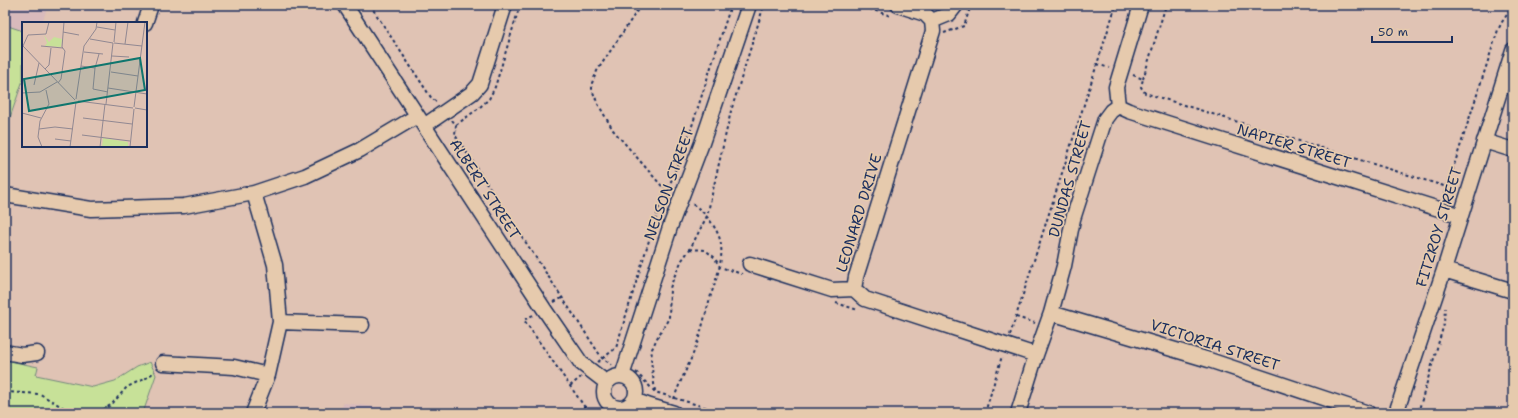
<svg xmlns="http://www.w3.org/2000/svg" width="1518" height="418" viewBox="0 0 1518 418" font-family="'Shantell Sans',sans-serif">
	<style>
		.built { fill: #d8babc }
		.green { fill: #c7e198; stroke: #71887b }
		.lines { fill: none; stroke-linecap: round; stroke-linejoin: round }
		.minor-casing { stroke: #1b2f5e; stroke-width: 17 }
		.path { stroke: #1b2f5e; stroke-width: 2; stroke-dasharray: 3 3; stroke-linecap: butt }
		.minor { stroke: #e6caad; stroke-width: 14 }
		.labels { text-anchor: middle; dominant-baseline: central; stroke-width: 3.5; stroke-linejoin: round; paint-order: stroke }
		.street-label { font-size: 15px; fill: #1b2f5e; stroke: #e6caad }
		.inset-road { fill: none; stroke: #918892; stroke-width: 1 }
		.view { fill: #0f766e; fill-opacity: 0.15; stroke: #0f766e; stroke-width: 2 }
		.inset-edge { fill: none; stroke: #1b2f5e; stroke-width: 2 }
	</style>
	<rect width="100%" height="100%" fill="#e0c3b4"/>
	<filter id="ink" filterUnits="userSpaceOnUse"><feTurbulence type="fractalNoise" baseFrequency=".025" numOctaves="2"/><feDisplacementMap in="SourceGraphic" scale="8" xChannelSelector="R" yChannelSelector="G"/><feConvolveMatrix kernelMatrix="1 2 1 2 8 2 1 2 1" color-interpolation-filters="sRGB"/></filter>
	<g filter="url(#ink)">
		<path class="built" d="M5,5H48L42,23H23V31L5,25Z
			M344,403L423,413H338Z"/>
		<path class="green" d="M5,25L23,31V80L5,132Z
			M5,360L38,367L36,375L93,387L115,381L137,367L150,362L156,375L143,413H17L5,410Z"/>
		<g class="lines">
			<defs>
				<path id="minor" d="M345,5L544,309L581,363L607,383
					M898,5L925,14L932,21L933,31L856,277L854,289L865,299L1036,355
					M932,21L949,14L956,5
					M145,23L151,5
					M1118,106L1129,111L1461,216
					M424,126L472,93L480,84L505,5
					M1484,141L1513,150
					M5,195L91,209L184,206L254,193L305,176L360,150L417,116
					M750,264L832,290L854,289
					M1444,270L1513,291
					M1051,313L1209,360L1368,413
					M280,322L362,325
					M5,352L22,355L37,353
					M163,363L234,367L268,375
					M604 392a16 16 0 1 1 32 0a16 16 0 1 1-32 0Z
					M622,376L670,227L702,143L749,5
					M634,400L650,406L674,413
					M253,413L268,375L280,322L275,265L254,193
					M1018,413L1036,355L1051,313L1064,266L1073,219L1105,119L1111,111L1118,106L1116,87L1141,5
					M1396,413L1444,270L1513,50"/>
			</defs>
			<use href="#minor" class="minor-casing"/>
			<path class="path" d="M370,5L432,99L437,102
				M641,5L597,71L592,83V90L598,104L613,130L667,192L670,194
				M858,5L891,16
				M944,33L964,26L971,5
				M1097,64L1109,68
				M1133,75L1143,79L1141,87L1145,93L1447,187L1498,30L1502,22L1513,6
				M1143,79L1166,5
				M452,120L456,125L455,135L602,358L612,365
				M456,125L479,108L489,99L495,87L520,5
				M1444,199L1447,187L1456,190
				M690,249L705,250L714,257L720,267L742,274
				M554,302L562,298
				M836,303L858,310
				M533,315L524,320L584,406L585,413
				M1016,317L1035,323
				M1010,335L1116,5
				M598,362L616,348L662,198L667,192L691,129L731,5
				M636,372L655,392L724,413
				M570,386L581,377
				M655,391L651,361L652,349L657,338L669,318L670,288L674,277L682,260L690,249L707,216L731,111L764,5
				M5,392L40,394L69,411L81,413
				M674,399C679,383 687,369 693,354C701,335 705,314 711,295C716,279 723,262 721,245C720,231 704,210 692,204
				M584,406L595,413
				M91,413L103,410L112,404L127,387L148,377L155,371
				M985,413L1002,356
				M1418,413L1444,324L1445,308"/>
			<use href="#minor" class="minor"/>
		</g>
	</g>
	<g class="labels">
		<g class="street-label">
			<text transform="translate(1294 146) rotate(17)">NAPIER STREET</text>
			<text transform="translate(1070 179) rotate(-74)">DUNDAS STREET</text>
			<text transform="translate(669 184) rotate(-70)">NELSON STREET</text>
			<text transform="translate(485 189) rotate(57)">ALBERT STREET</text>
			<text transform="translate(859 213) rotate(-73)">LEONARD DRIVE</text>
			<text transform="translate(1439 227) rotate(-73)">FITZROY STREET</text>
			<text transform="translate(1215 345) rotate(18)">VICTORIA STREET</text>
		</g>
	</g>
	<g transform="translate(22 22)">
		<rect width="125" height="125" fill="#e0c3b4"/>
		<path d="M22,13L27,20L32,15L40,17L39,25L23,24L25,21ZM81,116L106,120V125H80Z" fill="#c7e198"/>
		<path class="inset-road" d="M75,5L93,8M41,10L57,13M68,17L91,21M92,20L94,0M92,21L120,24M103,22L106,0M0,23L53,78M1,24L6,13L24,12L27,0M19,24L41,26M62,30L81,32M90,34L107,35M59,44L73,46L71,67L86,70M73,46L77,32M23,47L27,43L29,26M89,50L116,54M36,61L39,57L43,29L40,25L42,0M12,63L17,41M86,66L125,72M0,71L18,70L35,60M54,77L62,24L74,7L75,0M56,79L111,86M84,82L91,21M112,85L123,0M113,86L125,88M0,91L19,96M61,96L110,102M17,107L33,105L51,107M60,113L108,119M33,117L49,119M20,125L16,115L18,99L27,82L24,68M48,125L54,80M78,125L83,82M108,125L112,87"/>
		<path class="view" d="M118,36L123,68L7,89L2,57Z"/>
		<rect width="125" height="125" class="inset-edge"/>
	</g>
	<rect width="1518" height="418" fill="none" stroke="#e6caad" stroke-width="20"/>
	<rect x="10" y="10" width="1498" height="398" fill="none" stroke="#1b2f5e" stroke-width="1.5" filter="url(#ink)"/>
	<path d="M1372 36v6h80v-6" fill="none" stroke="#1b2f5e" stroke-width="2"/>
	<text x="1378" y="36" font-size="12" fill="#1b2f5e" stroke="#e6caad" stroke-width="3" paint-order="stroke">50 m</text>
</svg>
